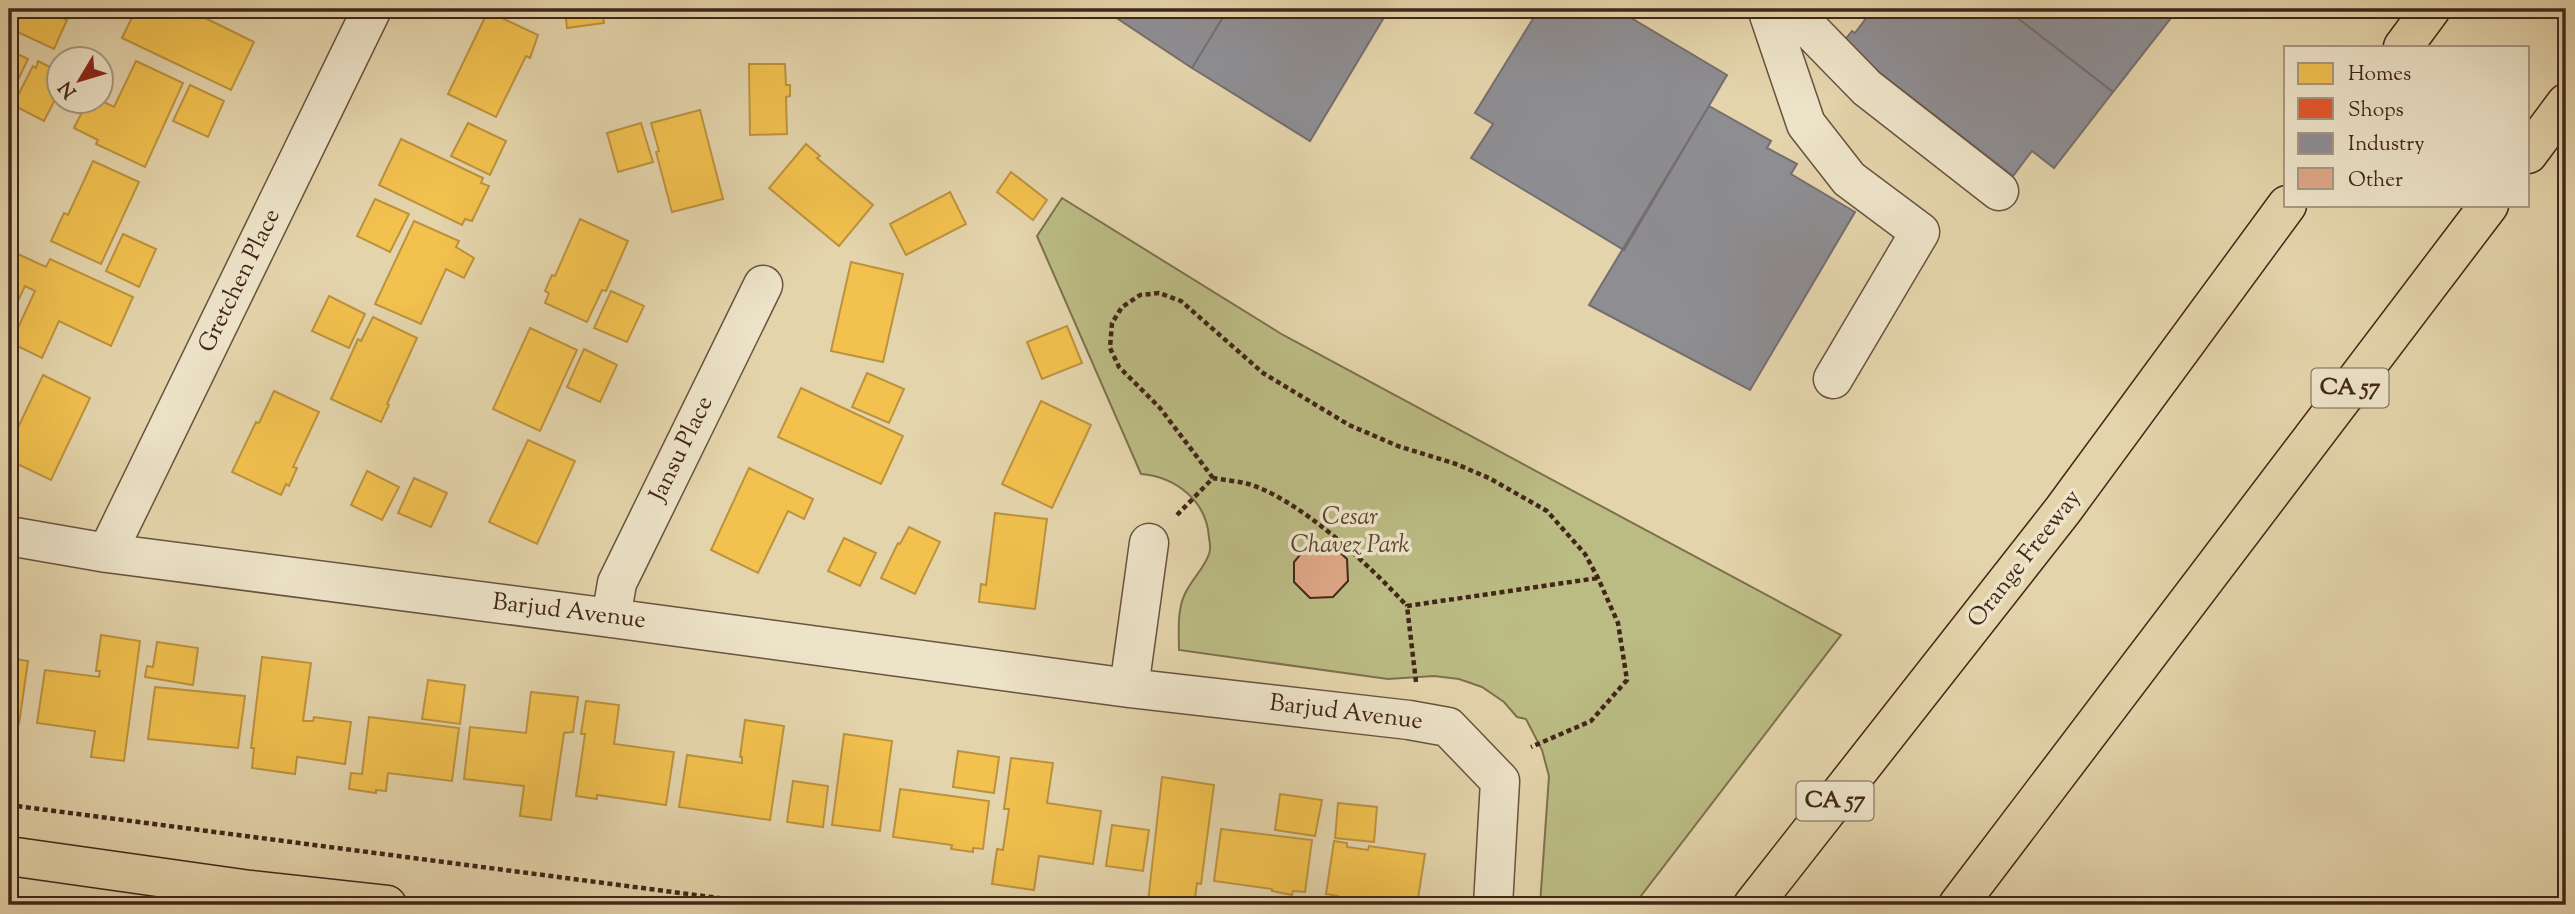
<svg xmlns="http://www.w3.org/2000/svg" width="2575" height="914" viewBox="0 0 2575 914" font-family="'Sorts Mill Goudy',serif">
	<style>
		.green { fill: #bbbb84; stroke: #7e704e; stroke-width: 2 }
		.homes { fill: #f2c14e; stroke: #bd923e; stroke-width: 2 }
		.shops { fill: #e4572e; stroke: #b34828; stroke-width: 2 }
		.industry { fill: #8d8d92; stroke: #766e6e; stroke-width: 2 }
		.building { fill: #dfa787; stroke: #422619; stroke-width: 2 }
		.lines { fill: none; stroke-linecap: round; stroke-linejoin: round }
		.minor-casing { stroke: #6a523e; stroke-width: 41 }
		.major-casing { stroke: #422619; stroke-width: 41 }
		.highway-casing { stroke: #422619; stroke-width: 41 }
		.path { stroke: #422619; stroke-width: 4.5; stroke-dasharray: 5 3.5; stroke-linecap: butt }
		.minor { stroke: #ede3c8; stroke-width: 38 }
		.major { stroke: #e4d4ab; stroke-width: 38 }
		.highway { stroke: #e4d4ab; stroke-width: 38 }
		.labels { text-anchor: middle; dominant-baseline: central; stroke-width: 7; stroke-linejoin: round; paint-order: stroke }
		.shield { fill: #ede3c8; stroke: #755f4e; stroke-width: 2 }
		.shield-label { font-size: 23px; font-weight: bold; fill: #422619 }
		.street-label { font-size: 24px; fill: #422619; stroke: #ede3c8 }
		.park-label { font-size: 24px; font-style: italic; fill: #5a442e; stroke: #ede3c8 }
	</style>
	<rect width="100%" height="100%" fill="#e4d4ab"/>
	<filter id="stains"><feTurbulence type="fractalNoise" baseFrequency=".00286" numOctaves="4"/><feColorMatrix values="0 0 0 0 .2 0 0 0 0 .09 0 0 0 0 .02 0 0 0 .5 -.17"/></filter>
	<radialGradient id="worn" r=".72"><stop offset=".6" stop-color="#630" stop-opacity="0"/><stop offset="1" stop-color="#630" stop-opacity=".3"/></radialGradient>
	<path class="green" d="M1062,198L1283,335L1841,635L1634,905H1540L1549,776L1542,750L1526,719L1517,717L1504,702L1482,687L1459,679L1434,676L1388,679L1179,650C1179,633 1177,612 1184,596C1190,581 1204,569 1209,554C1211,549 1210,543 1209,538C1207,501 1176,477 1141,474L1037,236Z"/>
	<path class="homes" d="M9,9H52L50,12L67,20L54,49L9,28Z
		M136,9H159L166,12L168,9H187L254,42L231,90L122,38Z
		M565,9H602L604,23L567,28Z
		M491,13L538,35L530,58L526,56L496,117L448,94L486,15Z
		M9,50L28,59L9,99Z
		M38,61L60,72V90L44,121L13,105L33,66L36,68Z
		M136,61L183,83L145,167L96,144L98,140L74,128L87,102L102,101L114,107Z
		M749,64H785L786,85H790V96L786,97L787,134L750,135Z
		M190,85L224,101L208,137L173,121Z
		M700,110L723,199L672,212L656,152L659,151L651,123Z
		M468,123L506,141L490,175L451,156Z
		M641,123L653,162L618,172L607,133Z
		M401,139L483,178L481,183L489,186L472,221L465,219L462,225L379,185Z
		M806,144L820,156L817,158L873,205L839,246L769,188Z
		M93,161L139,182L101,264L51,241L64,213L68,215Z
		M1011,172L1047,200L1033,220L997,192Z
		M950,192L966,224L906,255L890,224Z
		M375,199L409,214L390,252L357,236Z
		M580,219L628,241L606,291L602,290L587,322L545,303L549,293L545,291L552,275L555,276Z
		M414,221L459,241L456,247L474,258L464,278L446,269L421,324L375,304Z
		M123,234L156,249L139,287L106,271Z
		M18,254L46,267L50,259L133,297L111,346L59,321L42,358L11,343L35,291L25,286L18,301L9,297V256L16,260Z
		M851,262L903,274L883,362L831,351Z
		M611,291L644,306L627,342L594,328Z
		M329,296L365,314L349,348L312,331Z
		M373,317L417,338L387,404L389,405L381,422L331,399L358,339L361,341Z
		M1067,326L1082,363L1042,379L1027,342Z
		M530,328L577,350L540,431L493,409Z
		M584,349L617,365L600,402L567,387Z
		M867,373L904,389L889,423L852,407Z
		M43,375L90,398L51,480L9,460V439L10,436L13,438Z
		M801,388L903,436L881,484L778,437Z
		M274,391L319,412L293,467L297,468L289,486L286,484L281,495L232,472L256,422L259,423Z
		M1041,401L1091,425L1052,508L1002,484Z
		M528,440L575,461L537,544L489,522Z
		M749,468L813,499L804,519L788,511L758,573L711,550Z
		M367,471L399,487L382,520L351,505Z
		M414,478L447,493L431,527L398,513Z
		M995,513L1047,519L1035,609L979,602L981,584L986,585Z
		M909,527L940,542L915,594L881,578L898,543L900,544Z
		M844,538L876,553L860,586L828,571Z
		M101,635L140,641L124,761L91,757L95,731L37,723L45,670L99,677L100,671H96Z
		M157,642L198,648L193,685L145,677L147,666L153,667Z
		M262,657L311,663L303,721H313L314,717L351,722L345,764L297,757L295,774L252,768L254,748H251Z
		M9,658L28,661L19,724H15L9,759Z
		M428,680L465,685L460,724L422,719Z
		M155,687L245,696L238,748L148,739Z
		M531,692L578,697L573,732L564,733L551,820L520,816L524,786L464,779L470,727L526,733Z
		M586,701L619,705L614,744L674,752L666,805L597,795V799L576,796L585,734H581Z
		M369,717L459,728L452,781L388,773L386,791L376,790V793L349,789L351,773L362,774Z
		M745,720L784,726L770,820L679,807L687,755L742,763V757H740Z
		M844,734L892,741L880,831L832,825Z
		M958,751L999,757L994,793L953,787Z
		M1011,758L1053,763L1047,803L1101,811L1093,864L1039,856L1034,890L992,884L997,849L1003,850L1009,809H1004Z
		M1162,777L1214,785L1201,884L1197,883L1194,905L1148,902Z
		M793,781L828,786L823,827L787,822Z
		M900,789L989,801L983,849L973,848V852L951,849L952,845L893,837Z
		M1280,794L1322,800L1315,836L1275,830Z
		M1338,803L1377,807L1374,842L1335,838Z
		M1112,825L1149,830L1143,871L1106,866Z
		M1221,829L1312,840L1305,892L1293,891L1292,895L1272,891V889L1214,881Z
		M1334,841L1347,843V847L1368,850L1369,846L1425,854L1417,905L1357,898L1356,902L1338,900V896L1326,894Z"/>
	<path class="shops" d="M2399,897L2458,905H2398Z"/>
	<path class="industry" d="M1103,9H1228L1192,68Z
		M1228,9H1389L1310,141L1192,68Z
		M1539,9H1616L1727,75L1624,250L1471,158L1493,124L1475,113Z
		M1873,9H2006L2113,92L2054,168L2032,151L2013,176L1862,59L1840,46L1852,31L1855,33Z
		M2006,9H2178L2113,92Z
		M1709,106L1771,141L1767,148L1797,164L1791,174L1855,212L1750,390L1589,305Z"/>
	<path class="building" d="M1309,544H1331L1347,559L1348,581L1333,597L1310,598L1294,582V562Z"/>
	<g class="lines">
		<defs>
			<path id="minor" d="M1767,9L1806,124L1849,179L1920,232L1833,379
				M1790,9L1867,88L1999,191
				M9,536L107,553L611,618L1129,688L1409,720L1448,727L1500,781L1493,905
				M107,553L372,9
				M611,618L617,583L763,285
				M1129,688L1149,543"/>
			<path id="major" d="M9,856L250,890L387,905"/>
			<path id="highway" d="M2403,47L2431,9
				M2528,154L2566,103
				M1753,905L2063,510L2287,205
				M1958,905L2489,205"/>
		</defs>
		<use href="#minor" class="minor-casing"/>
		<use href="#major" class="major-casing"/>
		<use href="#highway" class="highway-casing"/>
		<path class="path" d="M1213,478L1160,408L1119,367L1110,348L1112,323L1122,307L1140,295L1159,293L1181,301L1263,373L1349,425L1398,446L1456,464L1489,478L1547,511L1585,554L1598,578L1618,623L1627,680L1591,721L1531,747
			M1177,515L1213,478C1224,480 1235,481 1245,483C1298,497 1370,566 1407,606
			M1416,682L1407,606L1598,578
			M9,805L772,905"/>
		<use href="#minor" class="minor"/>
		<use href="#major" class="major"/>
		<use href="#highway" class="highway"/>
	</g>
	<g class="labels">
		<g class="shield">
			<rect x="2311.5" y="368.5" width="77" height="39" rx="5"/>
			<rect x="1796.5" y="781.5" width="77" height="39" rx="5"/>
		</g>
		<g class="shield-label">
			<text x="2350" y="388">CA 57</text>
			<text x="1835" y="801">CA 57</text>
		</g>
		<g class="street-label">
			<text transform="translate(240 281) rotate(-64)">Gretchen Place</text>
			<text transform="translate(682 449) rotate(-64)">Jansu Place</text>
			<text transform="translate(2025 559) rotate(-52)">Orange Freeway</text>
			<text transform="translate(569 612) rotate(7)">Barjud Avenue</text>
			<text transform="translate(1346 713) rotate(7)">Barjud Avenue</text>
		</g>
		<g class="park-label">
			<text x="1350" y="518">Cesar<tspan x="1350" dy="28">Chavez Park</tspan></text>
		</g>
	</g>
	<rect width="2575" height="914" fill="none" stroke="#e4d4ab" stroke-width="35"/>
	<rect x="10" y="10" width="2554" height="893" fill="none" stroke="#422619" stroke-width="3.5"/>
	<rect x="18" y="18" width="2540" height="879" fill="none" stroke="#422619" stroke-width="2"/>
	<rect x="2284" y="46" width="245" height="161" fill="#ede3c8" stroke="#a99782" stroke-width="2"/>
	<rect x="2298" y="63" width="35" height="21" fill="#f2c14e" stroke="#a99782" stroke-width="2"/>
	<text x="2348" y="80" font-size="21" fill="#422619">Homes</text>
	<rect x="2298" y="98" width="35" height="21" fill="#e4572e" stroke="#a99782" stroke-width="2"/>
	<text x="2348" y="116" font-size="21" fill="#422619">Shops</text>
	<rect x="2298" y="133" width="35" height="21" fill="#8d8d92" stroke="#a99782" stroke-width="2"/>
	<text x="2348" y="150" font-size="21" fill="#422619">Industry</text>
	<rect x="2298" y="168" width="35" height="21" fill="#dfa787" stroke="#a99782" stroke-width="2"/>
	<text x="2348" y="186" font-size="21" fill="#422619">Other</text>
	<g transform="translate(80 80) rotate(232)"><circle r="33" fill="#ede3c8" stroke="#a99782" stroke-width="2"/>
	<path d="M0-5L12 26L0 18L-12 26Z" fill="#8f2418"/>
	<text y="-10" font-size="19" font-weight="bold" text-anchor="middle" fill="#422619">N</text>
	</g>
	<rect width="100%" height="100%" filter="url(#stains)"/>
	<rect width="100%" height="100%" fill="url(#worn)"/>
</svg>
